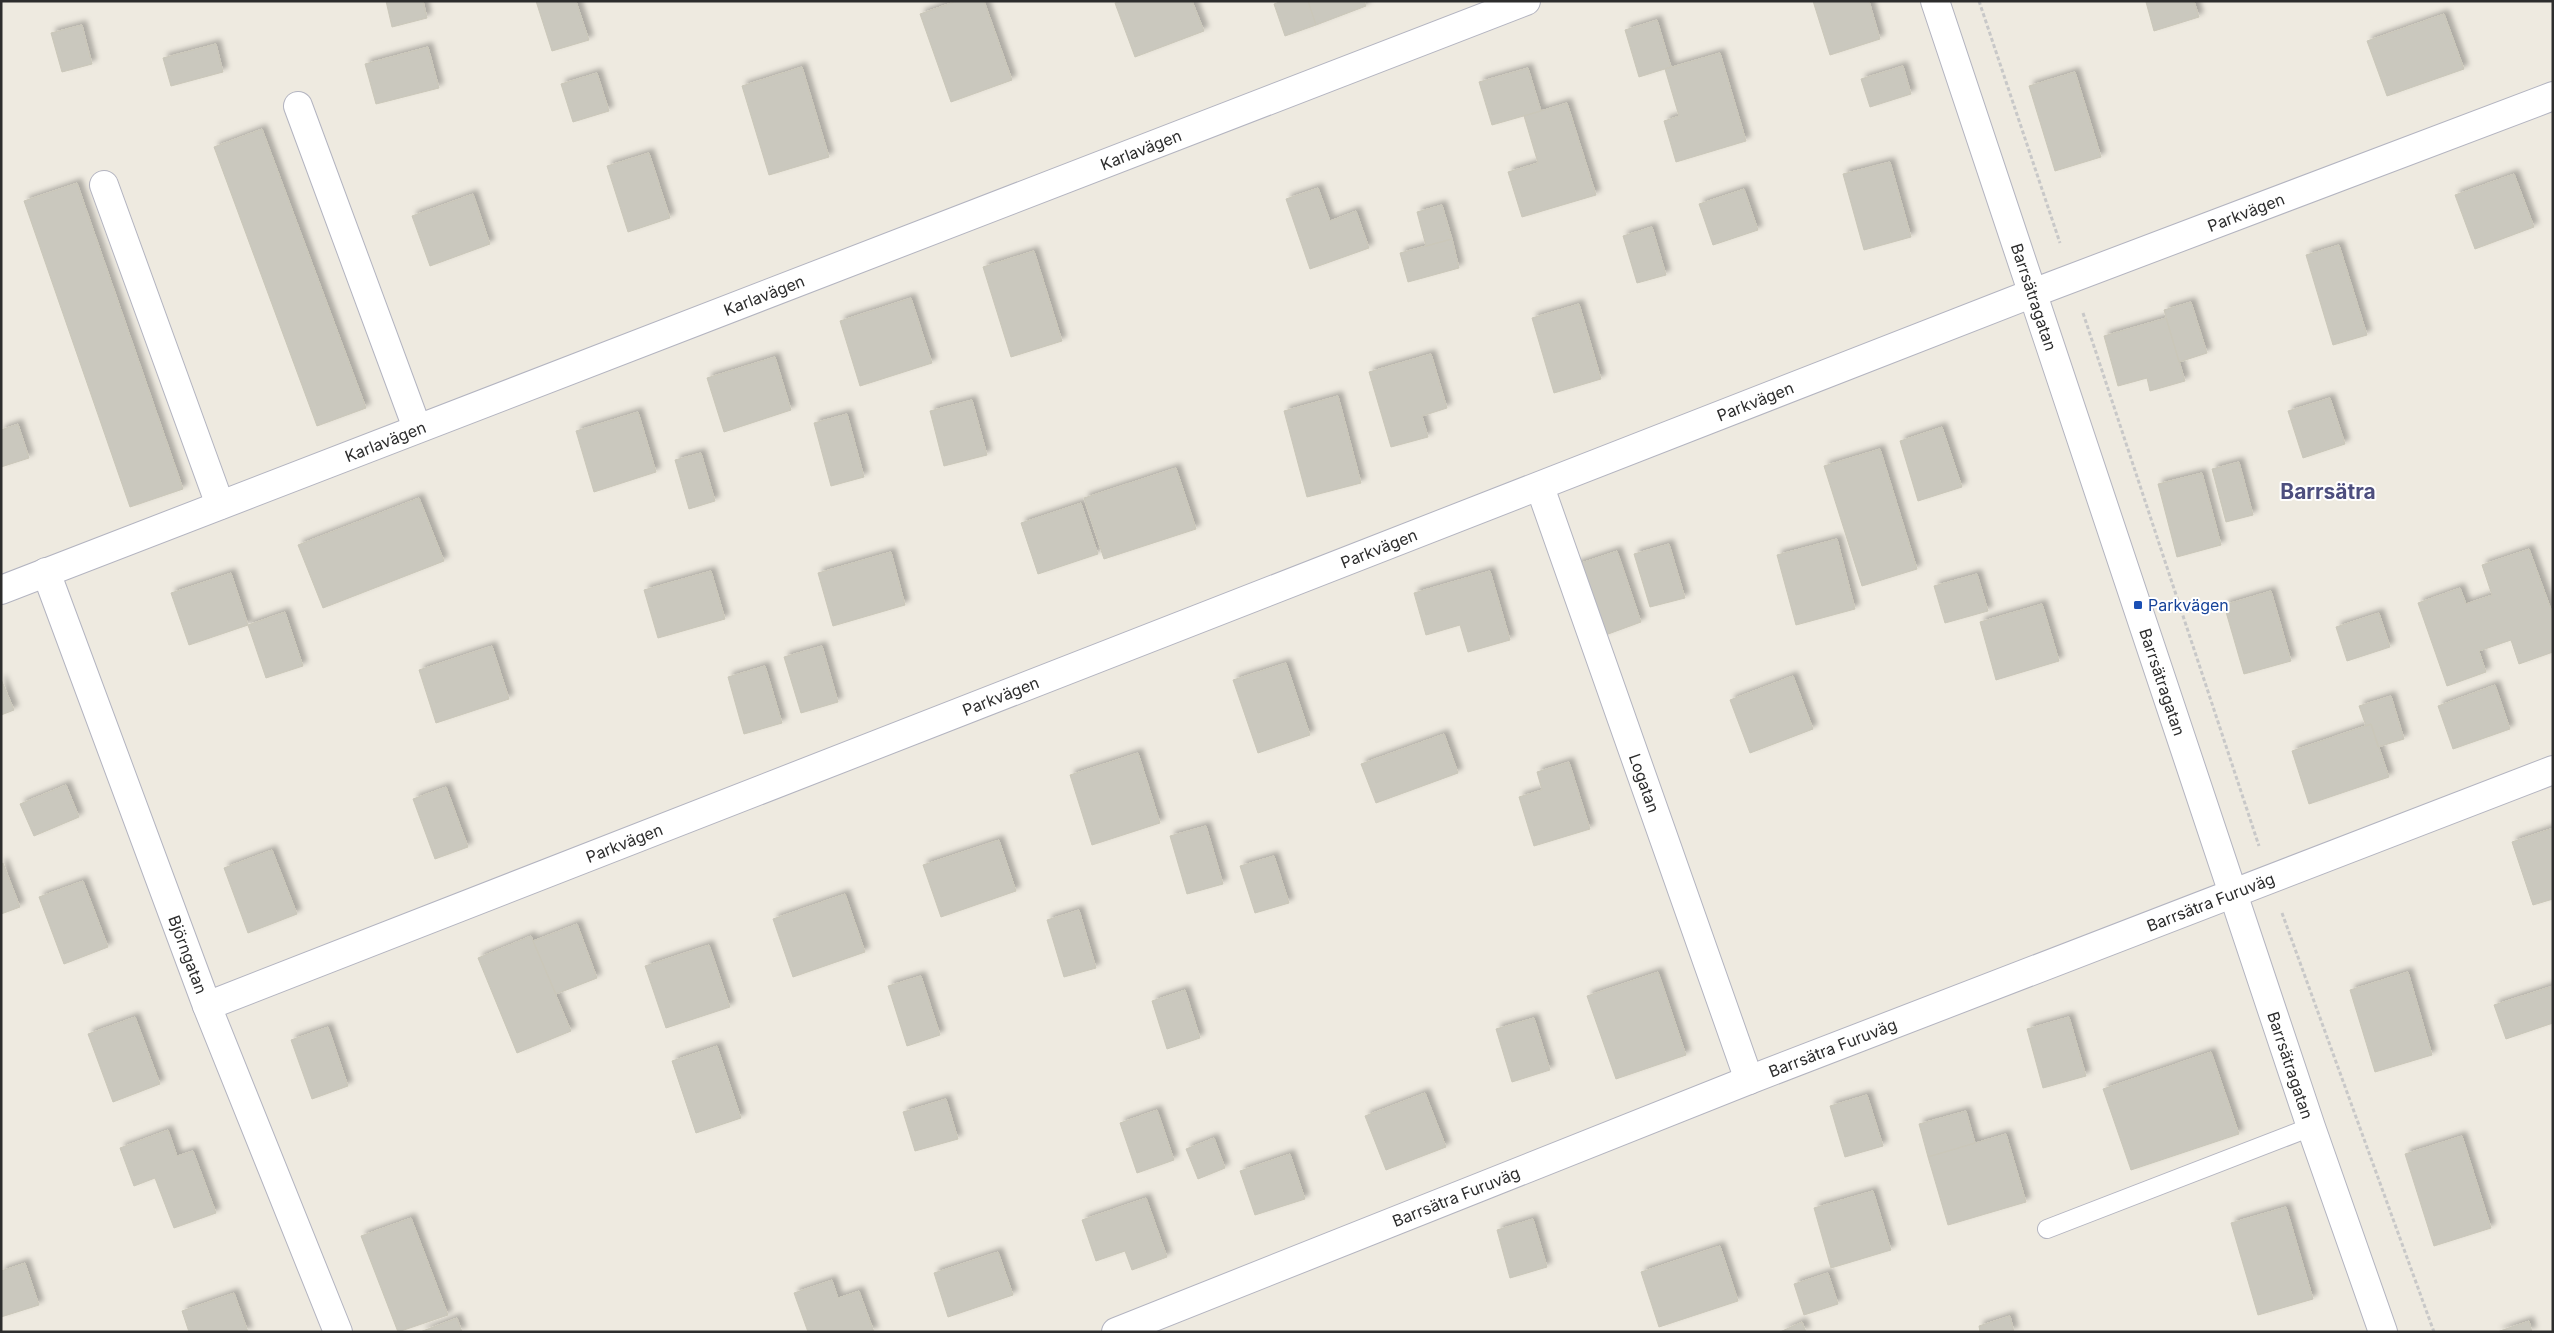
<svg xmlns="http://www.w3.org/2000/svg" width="2554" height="1333" viewBox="0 0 2554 1333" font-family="Inter,sans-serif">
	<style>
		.building { fill: #cac8be; stroke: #cac7b9; filter: url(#shadow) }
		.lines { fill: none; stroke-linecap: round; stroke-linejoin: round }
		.service-casing { stroke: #b3b4c0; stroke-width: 20 }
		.minor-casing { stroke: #b3b4c0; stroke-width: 30 }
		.path { stroke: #c8c8c8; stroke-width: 3; stroke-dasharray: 4 2.5; stroke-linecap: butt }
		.service { stroke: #fff; stroke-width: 18 }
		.minor { stroke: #fff; stroke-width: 28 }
		.transit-dot { fill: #1a4fb4; stroke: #fff; stroke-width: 2 }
		.labels { text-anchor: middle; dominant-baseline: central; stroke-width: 4; stroke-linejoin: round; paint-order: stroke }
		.street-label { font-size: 16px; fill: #2d2d2d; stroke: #fff }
		.transit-label { font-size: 16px; fill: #164399; stroke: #fff; text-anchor: start }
		.district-label { font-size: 21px; font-weight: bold; fill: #4d4e7e; stroke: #fff }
	</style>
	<defs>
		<filter id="shadow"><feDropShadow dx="4.5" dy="-4.5" stdDeviation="2.5" flood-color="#0004"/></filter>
	</defs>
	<rect width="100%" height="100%" fill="#eeeae0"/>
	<path class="building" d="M386,1H423L427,18L392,27Z
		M536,1H576L589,40L552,51Z
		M957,1H984L1012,80L951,102L920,14Z
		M1120,1H1192L1204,31L1135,57L1115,3Z
		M1282,1H1308L1316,25L1285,36L1274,4Z
		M1308,1H1364L1366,6L1316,25Z
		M1813,1H1869L1880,39L1830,55Z
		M2149,1H2194L2199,17L2154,31L2146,2Z
		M2444,14L2464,69L2387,96L2367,41Z
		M1657,20L1671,67L1639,77L1625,30Z
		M82,25L92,64L62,72L51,33Z
		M216,44L223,72L171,86L163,58Z
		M428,47L439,88L376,104L365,64Z
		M1720,53L1746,141L1676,162L1664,121L1679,116L1665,69Z
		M1903,66L1911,94L1870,107L1861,79Z
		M802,67L829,157L769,175L742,86Z
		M1528,68L1541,111L1492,125L1479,82Z
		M2075,72L2101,157L2055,171L2029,86Z
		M597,73L609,111L573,122L561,84Z
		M1567,103L1596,195L1522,217L1508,172L1538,163L1524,116Z
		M262,129L366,408L317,426L214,147Z
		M649,153L670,218L628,232L607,166Z
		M1890,162L1911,237L1864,250L1843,174Z
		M2514,174L2534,227L2475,249L2455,195Z
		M77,183L183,489L130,507L24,201Z
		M1318,188L1330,221L1356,211L1369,248L1310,269L1286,199Z
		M1744,189L1758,230L1713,245L1699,204Z
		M473,194L490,244L430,266L412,216Z
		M1442,205L1452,239L1426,246L1417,212Z
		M1652,227L1666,275L1637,283L1623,236Z
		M1452,239L1459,268L1408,282L1400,253Z
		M2339,245L2367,335L2333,345L2306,255Z
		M1034,251L1062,341L1011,357L983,267Z
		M911,298L932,363L860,386L840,321Z
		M2191,302L2207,353L2179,362L2164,310Z
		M1579,304L1601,379L1554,393L1532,318Z
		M2166,318L2185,381L2150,391L2147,378L2118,386L2104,336Z
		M1431,354L1447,408L1422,416L1428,437L1391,447L1369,372Z
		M775,357L791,410L724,432L707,378Z
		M1338,396L1361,483L1307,497L1284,411Z
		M2330,398L2345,444L2303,458L2288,411Z
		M972,400L987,455L944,466L930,411Z
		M638,412L656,472L594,492L576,431Z
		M847,414L864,477L831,486L814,423Z
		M18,424L29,458L1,467V430Z
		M1942,427L1962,487L1918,501L1900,441Z
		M1880,449L1917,569L1862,586L1824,466Z
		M701,453L715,501L689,509L675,460Z
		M2239,462L2253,515L2226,522L2212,469Z
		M1176,468L1196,529L1104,559L1084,498Z
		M2202,473L2221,545L2177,557L2158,484Z
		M419,498L444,561L323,608L298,545Z
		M1081,503L1098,554L1038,574L1021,523Z
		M1837,539L1855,609L1796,625L1777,555Z
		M1669,544L1685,598L1650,607L1634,554Z
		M2529,549L2553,615V652L2519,664L2511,640L2479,651L2486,672L2447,686L2418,603L2460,588L2466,604L2492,595L2482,565Z
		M1617,551L1641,622L1600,637L1575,565Z
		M891,552L905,605L833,626L818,573Z
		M711,571L725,619L658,638L644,590Z
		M1490,571L1510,640L1468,652L1460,625L1426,635L1414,593Z
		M231,573L248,625L189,645L171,593Z
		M1977,574L1988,611L1945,623L1934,586Z
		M2271,591L2291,661L2244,674L2224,605Z
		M2042,604L2059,661L1996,680L1980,622Z
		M285,612L303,666L266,678L248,625Z
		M2379,613L2390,647L2347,661L2336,627Z
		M492,646L509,699L436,723L419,670Z
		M822,646L838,702L801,713L784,657Z
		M1286,663L1310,735L1258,753L1233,680Z
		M765,666L782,723L744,734L728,677Z
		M1793,676L1813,729L1750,753L1730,700Z
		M1,679L14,710L1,715Z
		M2495,685L2510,729L2453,749L2438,706Z
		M2391,696L2404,739L2378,747L2371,724L2366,726L2359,706Z
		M2371,724L2389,777L2309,804L2292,751Z
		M1444,734L1458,773L1376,803L1361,764Z
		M1138,753L1160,823L1092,845L1070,775Z
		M1569,762L1590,829L1534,846L1519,797L1542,790L1537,772Z
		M66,785L79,817L34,836L20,804Z
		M446,787L468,847L435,859L413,799Z
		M1206,826L1223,884L1187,894L1170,836Z
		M2553,828V899L2533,905L2512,842Z
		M999,840L1016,891L941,917L923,865Z
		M272,850L297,914L248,933L224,868Z
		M1274,856L1289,903L1255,913L1240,866Z
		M3,863L20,907L1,914V864Z
		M83,881L108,947L64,964L39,897Z
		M845,894L865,952L793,977L773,919Z
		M1079,910L1096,968L1064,977L1047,920Z
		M577,924L597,978L556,994L533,941Z
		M531,936L571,1031L517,1053L478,958Z
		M709,945L730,1007L666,1028L645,966Z
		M1658,972L1686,1055L1616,1079L1587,996Z
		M2408,972L2432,1055L2375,1072L2350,990Z
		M921,976L940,1035L907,1046L888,986Z
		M2553,986V1023L2506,1039L2494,1005Z
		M1185,990L1200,1038L1167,1049L1152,1001Z
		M135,1017L160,1084L113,1102L88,1034Z
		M2069,1017L2086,1076L2043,1088L2027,1029Z
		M1534,1018L1550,1070L1512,1082L1496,1029Z
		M328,1027L348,1086L312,1099L291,1040Z
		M717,1046L741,1118L696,1133L672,1061Z
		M2211,1052L2239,1134L2131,1170L2103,1089Z
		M1425,1093L1446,1147L1386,1170L1365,1116Z
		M1867,1095L1883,1146L1845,1157L1830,1106Z
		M946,1099L958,1139L915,1151L903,1112Z
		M1157,1110L1174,1160L1137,1173L1120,1123Z
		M1966,1111L1975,1143L1928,1157L1919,1124Z
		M168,1130L177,1156L193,1151L216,1213L174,1228L155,1178L134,1186L120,1148Z
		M2006,1134L2026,1202L1948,1225L1928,1157Z
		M2462,1136L2491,1228L2434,1246L2405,1154Z
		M1214,1138L1225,1168L1198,1179L1186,1149Z
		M1290,1154L1305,1199L1255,1215L1240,1171Z
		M1873,1191L1891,1250L1831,1268L1814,1208Z
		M1146,1198L1167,1257L1132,1270L1125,1251L1096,1261L1082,1220Z
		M2286,1207L2313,1299L2258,1315L2231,1223Z
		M411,1218L448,1315L398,1332L361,1236Z
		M1533,1219L1547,1267L1510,1278L1497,1230Z
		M1720,1246L1738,1301L1659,1327L1641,1272Z
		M998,1252L1013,1295L948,1317L934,1273Z
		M25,1263L39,1305L1,1317V1271Z
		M1828,1273L1838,1304L1804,1315L1794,1284Z
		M832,1280L838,1298L859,1291L874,1332H808L794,1293Z
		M234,1293L248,1332H189L182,1311Z
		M2010,1316L2014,1332H1980L1979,1326Z
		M457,1318L462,1332H420Z
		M2529,1321L2532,1332H2497Z
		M1802,1322L1806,1332H1780Z"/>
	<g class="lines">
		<defs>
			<path id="service" d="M2047,1229L2311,1127"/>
			<g id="minor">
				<path id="s1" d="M1935,1L2311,1127L2383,1332"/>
				<path d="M298,106L417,428"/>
				<path d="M104,185L220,505"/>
				<path id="s2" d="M1540,487L1749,1080"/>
				<path id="s3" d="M46,572L207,1006L338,1332"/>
				<path id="s4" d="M1,590L1526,1"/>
				<path id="s5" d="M207,1006L2033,293L2553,96"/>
				<path id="s6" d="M1116,1332L1749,1080L2553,770"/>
			</g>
		</defs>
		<use href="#service" class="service-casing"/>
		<use href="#minor" class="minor-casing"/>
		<path class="path" d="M1979,1L2060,243
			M2083,313L2259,846
			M2282,913L2434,1332"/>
		<use href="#service" class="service"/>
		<use href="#minor" class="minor"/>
	</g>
	<rect class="transit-dot" x="2133" y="600" width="10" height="10" rx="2.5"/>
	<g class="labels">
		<g class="street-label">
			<text stroke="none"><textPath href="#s4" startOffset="1222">Karlavägen</textPath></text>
			<text stroke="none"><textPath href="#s5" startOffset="2188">Parkvägen</textPath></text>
			<text stroke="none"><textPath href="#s4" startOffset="818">Karlavägen</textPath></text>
			<text stroke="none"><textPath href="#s1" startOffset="312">Barrsätragatan</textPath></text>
			<text stroke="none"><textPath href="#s5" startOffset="1662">Parkvägen</textPath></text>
			<text stroke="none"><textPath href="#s4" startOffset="412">Karlavägen</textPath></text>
			<text stroke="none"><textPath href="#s5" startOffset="1258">Parkvägen</textPath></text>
			<text stroke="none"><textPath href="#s1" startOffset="718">Barrsätragatan</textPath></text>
			<text stroke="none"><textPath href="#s5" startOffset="852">Parkvägen</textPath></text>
			<text stroke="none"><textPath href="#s2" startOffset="314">Logatan</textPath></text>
			<text stroke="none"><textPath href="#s5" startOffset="448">Parkvägen</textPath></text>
			<text stroke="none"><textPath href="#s6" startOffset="1176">Barrsätra Furuväg</textPath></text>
			<text stroke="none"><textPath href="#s3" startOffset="408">Björngatan</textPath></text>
			<text stroke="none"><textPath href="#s6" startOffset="771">Barrsätra Furuväg</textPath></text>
			<text stroke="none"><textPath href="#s1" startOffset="1122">Barrsätragatan</textPath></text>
			<text stroke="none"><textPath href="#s6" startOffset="366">Barrsätra Furuväg</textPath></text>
		</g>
		<g class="transit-label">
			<text x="2148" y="605">Parkvägen</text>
		</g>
		<g class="district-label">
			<text x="2328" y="491">Barrsätra</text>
		</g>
	</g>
	<rect width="2554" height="1333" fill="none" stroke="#2d2d2d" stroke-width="5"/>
</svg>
